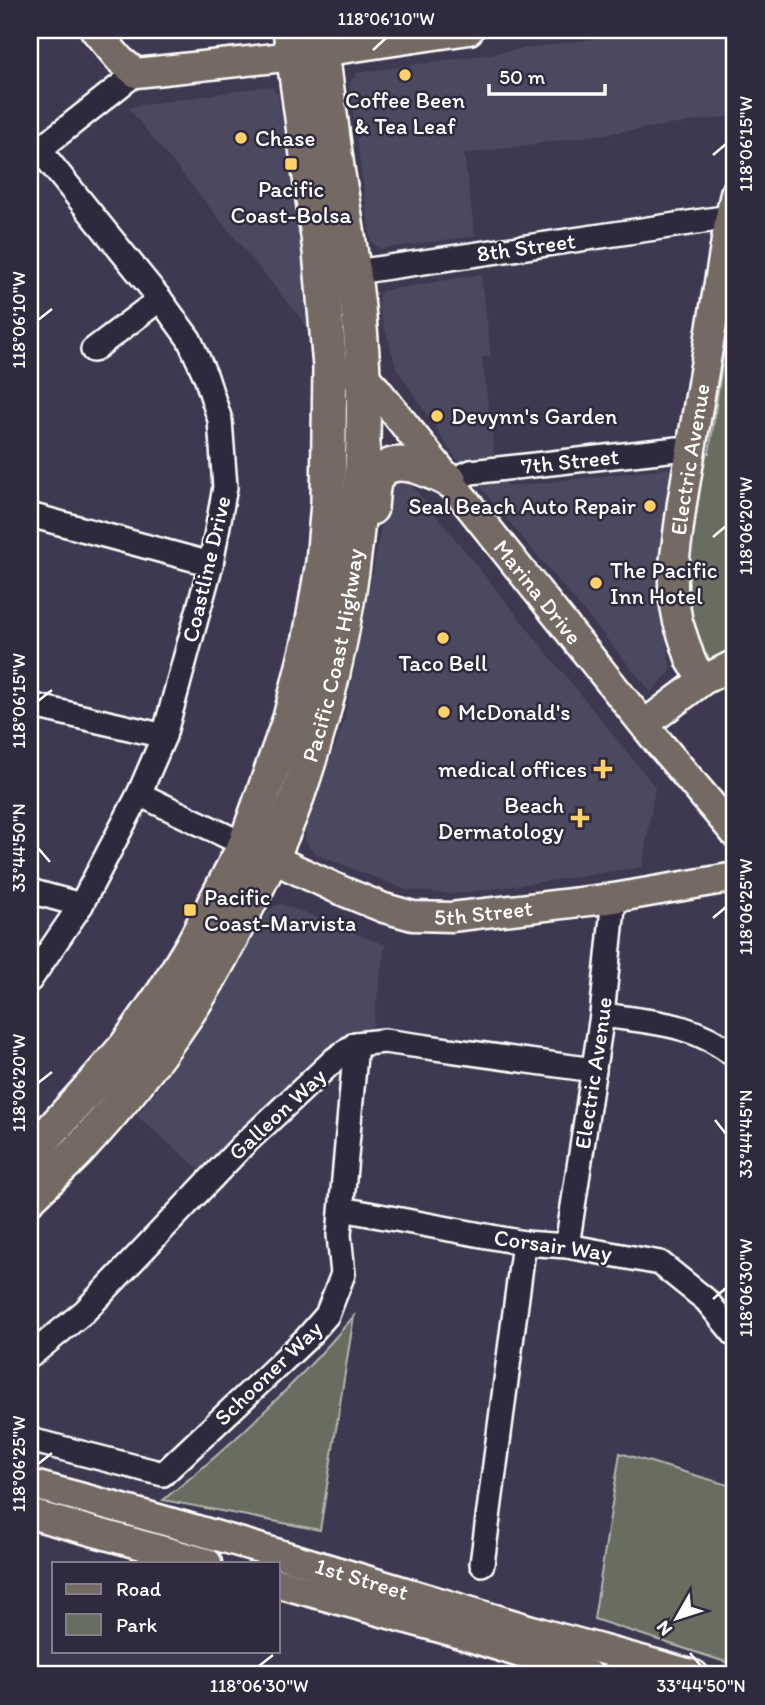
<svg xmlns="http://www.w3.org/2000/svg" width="765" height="1705" viewBox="0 0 765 1705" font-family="Itim,sans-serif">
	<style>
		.built { fill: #4c4860 }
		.green { fill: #676d60; stroke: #b3b6b0; stroke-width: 2 }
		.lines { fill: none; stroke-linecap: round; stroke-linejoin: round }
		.minor-casing { stroke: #fff; stroke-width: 28 }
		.major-casing { stroke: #fff; stroke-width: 33 }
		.highway-casing { stroke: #fff; stroke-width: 38 }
		.minor { stroke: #2f2a3d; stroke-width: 23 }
		.major { stroke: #756964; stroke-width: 28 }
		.highway { stroke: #756964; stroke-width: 33 }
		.ticks { fill: none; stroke: #fff; stroke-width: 2.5 }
		.poi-dot { fill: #ffd166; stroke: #2f2a3d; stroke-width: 2.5 }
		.labels { text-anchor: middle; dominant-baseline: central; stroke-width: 5; stroke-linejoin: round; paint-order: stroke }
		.poi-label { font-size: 23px; fill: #fff; stroke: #2f2a3d; text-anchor: start }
		.street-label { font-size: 23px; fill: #fff; stroke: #2f2a3d }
		.neatline { fill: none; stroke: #fff; stroke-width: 2.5 }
		.ticks-label { font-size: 18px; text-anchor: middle; fill: #fff }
	</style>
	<rect width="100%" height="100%" fill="#3e3950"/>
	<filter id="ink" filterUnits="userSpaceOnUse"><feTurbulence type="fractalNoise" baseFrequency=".0143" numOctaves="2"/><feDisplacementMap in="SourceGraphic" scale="14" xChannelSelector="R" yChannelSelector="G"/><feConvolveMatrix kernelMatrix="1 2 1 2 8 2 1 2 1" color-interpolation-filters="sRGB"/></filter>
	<g filter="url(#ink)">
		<path class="built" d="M136,30H244L160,37Z
			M654,30H735V119L725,117L464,154L475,236L379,249L371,241L349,84L357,73Z
			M262,87H272L278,95L312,314V339L302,320L129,109L135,106Z
			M481,274L491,356L482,357L494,453L507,487L670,468L674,475L660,557V600L671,671L651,692L452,453L397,369L378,306L379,295L383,291Z
			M402,479L415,489L655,787L642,867L528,884L452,894L407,890L318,855L310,848L305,839L306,828L344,721L380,534L383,490L387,483Z
			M282,904L385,945L373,1026L361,1030L336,1048L204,1173L137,1116L187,1049L269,910L274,906Z"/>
		<path class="green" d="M735,277V649L710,660L706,654L700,656L687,607L686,583L705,453H709Z
			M354,1316L320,1530L163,1500C234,1444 296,1384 354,1316Z
			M620,1453L735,1487V1665L594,1619Z"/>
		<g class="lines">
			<defs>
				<g id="minor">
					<path d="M30,138L160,299L189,339L206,377L220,420L225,487L211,564L164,736L139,794L81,905L30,980"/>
					<path d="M30,157L136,73"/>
					<path d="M342,274L730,217"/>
					<path d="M93,350L160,299"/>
					<path d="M450,481L471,472L677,449L692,450"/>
					<path d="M30,515L211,564"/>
					<path d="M30,705L164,736"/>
					<path d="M139,794L245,845"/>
					<path d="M30,891L81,905"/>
					<path d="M602,1015C652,1022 695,1023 735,1056"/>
					<path d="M342,1209L524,1243L567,1246L660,1263L706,1300L735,1335"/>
					<path id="s1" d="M567,1246L602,1015L614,898"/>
					<path d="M30,1356L85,1311L242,1146L335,1059L356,1044L384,1041L594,1070"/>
					<path d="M30,1440L163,1474L306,1339L327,1315L343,1274L339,1235L356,1044"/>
					<path d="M482,1564L524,1243"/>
				</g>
				<g id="major">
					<path d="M95,30L120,60L136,73L294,56L469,30"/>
					<path id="s2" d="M350,372L363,375L376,389L653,736L735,833"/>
					<path id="s3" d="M703,680L691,661L678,622L673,595V572L682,503L730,217L735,193"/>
					<path d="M645,724L703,680L735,664"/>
					<path id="s4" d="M254,850L340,890L384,908L413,916L451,917L614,898L735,877"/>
					<path id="s5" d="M30,1484C203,1529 374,1583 545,1634C595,1648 644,1660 694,1675"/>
					<path d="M30,1514L207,1563"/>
					<path d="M278,1583L451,1631L589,1675"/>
				</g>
				<g id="highway">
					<path d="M371,508C372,499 372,488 375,480C390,449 430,471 450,481"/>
					<path d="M30,1154L97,1080L127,1045L164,992L192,946L245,845L290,718L310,638L323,562L328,502L330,367L320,251L290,30"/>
					<path id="s6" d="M30,1197C45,1182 61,1168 76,1153C116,1110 154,1063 187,1014C206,986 222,956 237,926C259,885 280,844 296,800C344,665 367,519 363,376C361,308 349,241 338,174C331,126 326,78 319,30"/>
				</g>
			</defs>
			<use href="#minor" class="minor-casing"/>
			<use href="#major" class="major-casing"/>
			<use href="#highway" class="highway-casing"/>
			<use href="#minor" class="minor"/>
			<use href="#major" class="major"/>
			<use href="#highway" class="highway"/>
		</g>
	</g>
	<path class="ticks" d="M373,50L386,38M713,155L726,144M38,320L52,309M713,537L726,526M38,701L52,690M38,848L50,862M713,918L726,907M38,1083L52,1072M715,1120L726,1134M713,1299L726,1288M38,1464L52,1453M690,1653L701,1666M259,1666L273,1655"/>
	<g class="poi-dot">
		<circle cx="405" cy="75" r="7"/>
		<circle cx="241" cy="138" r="7"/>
		<rect x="284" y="157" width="14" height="14" rx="3.5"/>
		<circle cx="437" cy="416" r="7"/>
		<circle cx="650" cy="506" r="7"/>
		<circle cx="596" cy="583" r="7"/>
		<circle cx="443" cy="638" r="7"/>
		<circle cx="444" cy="712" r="7"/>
		<path d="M599.5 758.5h7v7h7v7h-7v7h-7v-7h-7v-7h7z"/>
		<path d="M576.5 807.5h7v7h7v7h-7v7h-7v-7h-7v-7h7z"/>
		<rect x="183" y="903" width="14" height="14" rx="3.5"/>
	</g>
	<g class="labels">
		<g class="poi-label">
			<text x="405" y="100" text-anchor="middle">Coffee Been<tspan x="405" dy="26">&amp; Tea Leaf</tspan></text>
			<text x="255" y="138">Chase</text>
			<text x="291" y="189" text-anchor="middle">Pacific<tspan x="291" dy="26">Coast-Bolsa</tspan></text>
			<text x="451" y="416">Devynn's Garden</text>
			<text x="636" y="506" text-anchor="end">Seal Beach Auto Repair</text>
			<text x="610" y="570">The Pacific<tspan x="610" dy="26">Inn Hotel</tspan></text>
			<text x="443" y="663" text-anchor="middle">Taco Bell</text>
			<text x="458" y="712">McDonald's</text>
			<text x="587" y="769" text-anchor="end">medical offices</text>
			<text x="564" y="805" text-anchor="end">Beach<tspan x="564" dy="26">Dermatology</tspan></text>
			<text x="204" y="897">Pacific<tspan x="204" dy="26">Coast-Marvista</tspan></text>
		</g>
		<g class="street-label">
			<text transform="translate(526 247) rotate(-8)">8th Street</text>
			<text stroke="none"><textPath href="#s3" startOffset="228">Electric Avenue</textPath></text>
			<text transform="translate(570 461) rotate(-6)">7th Street</text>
			<text transform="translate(206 569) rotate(-77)">Coastline Drive</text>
			<text stroke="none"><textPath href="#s2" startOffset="292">Marina Drive</textPath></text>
			<text stroke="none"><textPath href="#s6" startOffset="632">Pacific Coast Highway</textPath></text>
			<text stroke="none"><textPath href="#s4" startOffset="243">5th Street</textPath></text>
			<text stroke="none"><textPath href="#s1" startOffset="175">Electric Avenue</textPath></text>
			<text transform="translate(277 1114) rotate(-43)">Galleon Way</text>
			<text transform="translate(553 1245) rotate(8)">Corsair Way</text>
			<text transform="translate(268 1373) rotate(-44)">Schooner Way</text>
			<text stroke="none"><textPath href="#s5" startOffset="345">1st Street</textPath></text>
		</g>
	</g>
	<rect width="765" height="1705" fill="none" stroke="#2f2a3d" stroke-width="77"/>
	<rect x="52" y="1562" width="228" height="91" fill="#2f2a3d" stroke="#827f8b" stroke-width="2"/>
	<rect x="66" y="1584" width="35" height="10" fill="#756964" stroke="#827f8b" stroke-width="2"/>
	<text x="116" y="1596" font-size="21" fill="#ffffff">Road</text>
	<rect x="66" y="1614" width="35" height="21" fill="#676d60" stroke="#827f8b" stroke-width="2"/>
	<text x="116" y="1632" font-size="21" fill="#ffffff">Park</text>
	<g transform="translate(677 1618) rotate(231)" stroke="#2f2a3d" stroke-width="5" paint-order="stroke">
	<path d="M0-5L12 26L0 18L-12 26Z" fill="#ffffff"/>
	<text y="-10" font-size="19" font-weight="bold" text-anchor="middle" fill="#ffffff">N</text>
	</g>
	<path d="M489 84v10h116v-10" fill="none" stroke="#ffffff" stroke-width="3.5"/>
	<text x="499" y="84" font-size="21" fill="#ffffff" stroke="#2f2a3d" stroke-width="5" paint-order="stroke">50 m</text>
	<rect x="38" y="38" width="688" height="1628" class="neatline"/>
	<g class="ticks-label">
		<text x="386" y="25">118°06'10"W</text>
		<text transform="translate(746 144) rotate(-90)" y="6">118°06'15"W</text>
		<text transform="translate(19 320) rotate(-90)" y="6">118°06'10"W</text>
		<text transform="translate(746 526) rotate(-90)" y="6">118°06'20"W</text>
		<text transform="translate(19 701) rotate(-90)" y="6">118°06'15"W</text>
		<text transform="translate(19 848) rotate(-90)" y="6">33°44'50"N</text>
		<text transform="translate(746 907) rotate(-90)" y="6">118°06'25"W</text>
		<text transform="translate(19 1083) rotate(-90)" y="6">118°06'20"W</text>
		<text transform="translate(746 1134) rotate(-90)" y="6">33°44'45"N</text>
		<text transform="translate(746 1288) rotate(-90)" y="6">118°06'30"W</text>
		<text transform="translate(19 1464) rotate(-90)" y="6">118°06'25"W</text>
		<text x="259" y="1692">118°06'30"W</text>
		<text x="701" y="1692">33°44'50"N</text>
	</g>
</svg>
